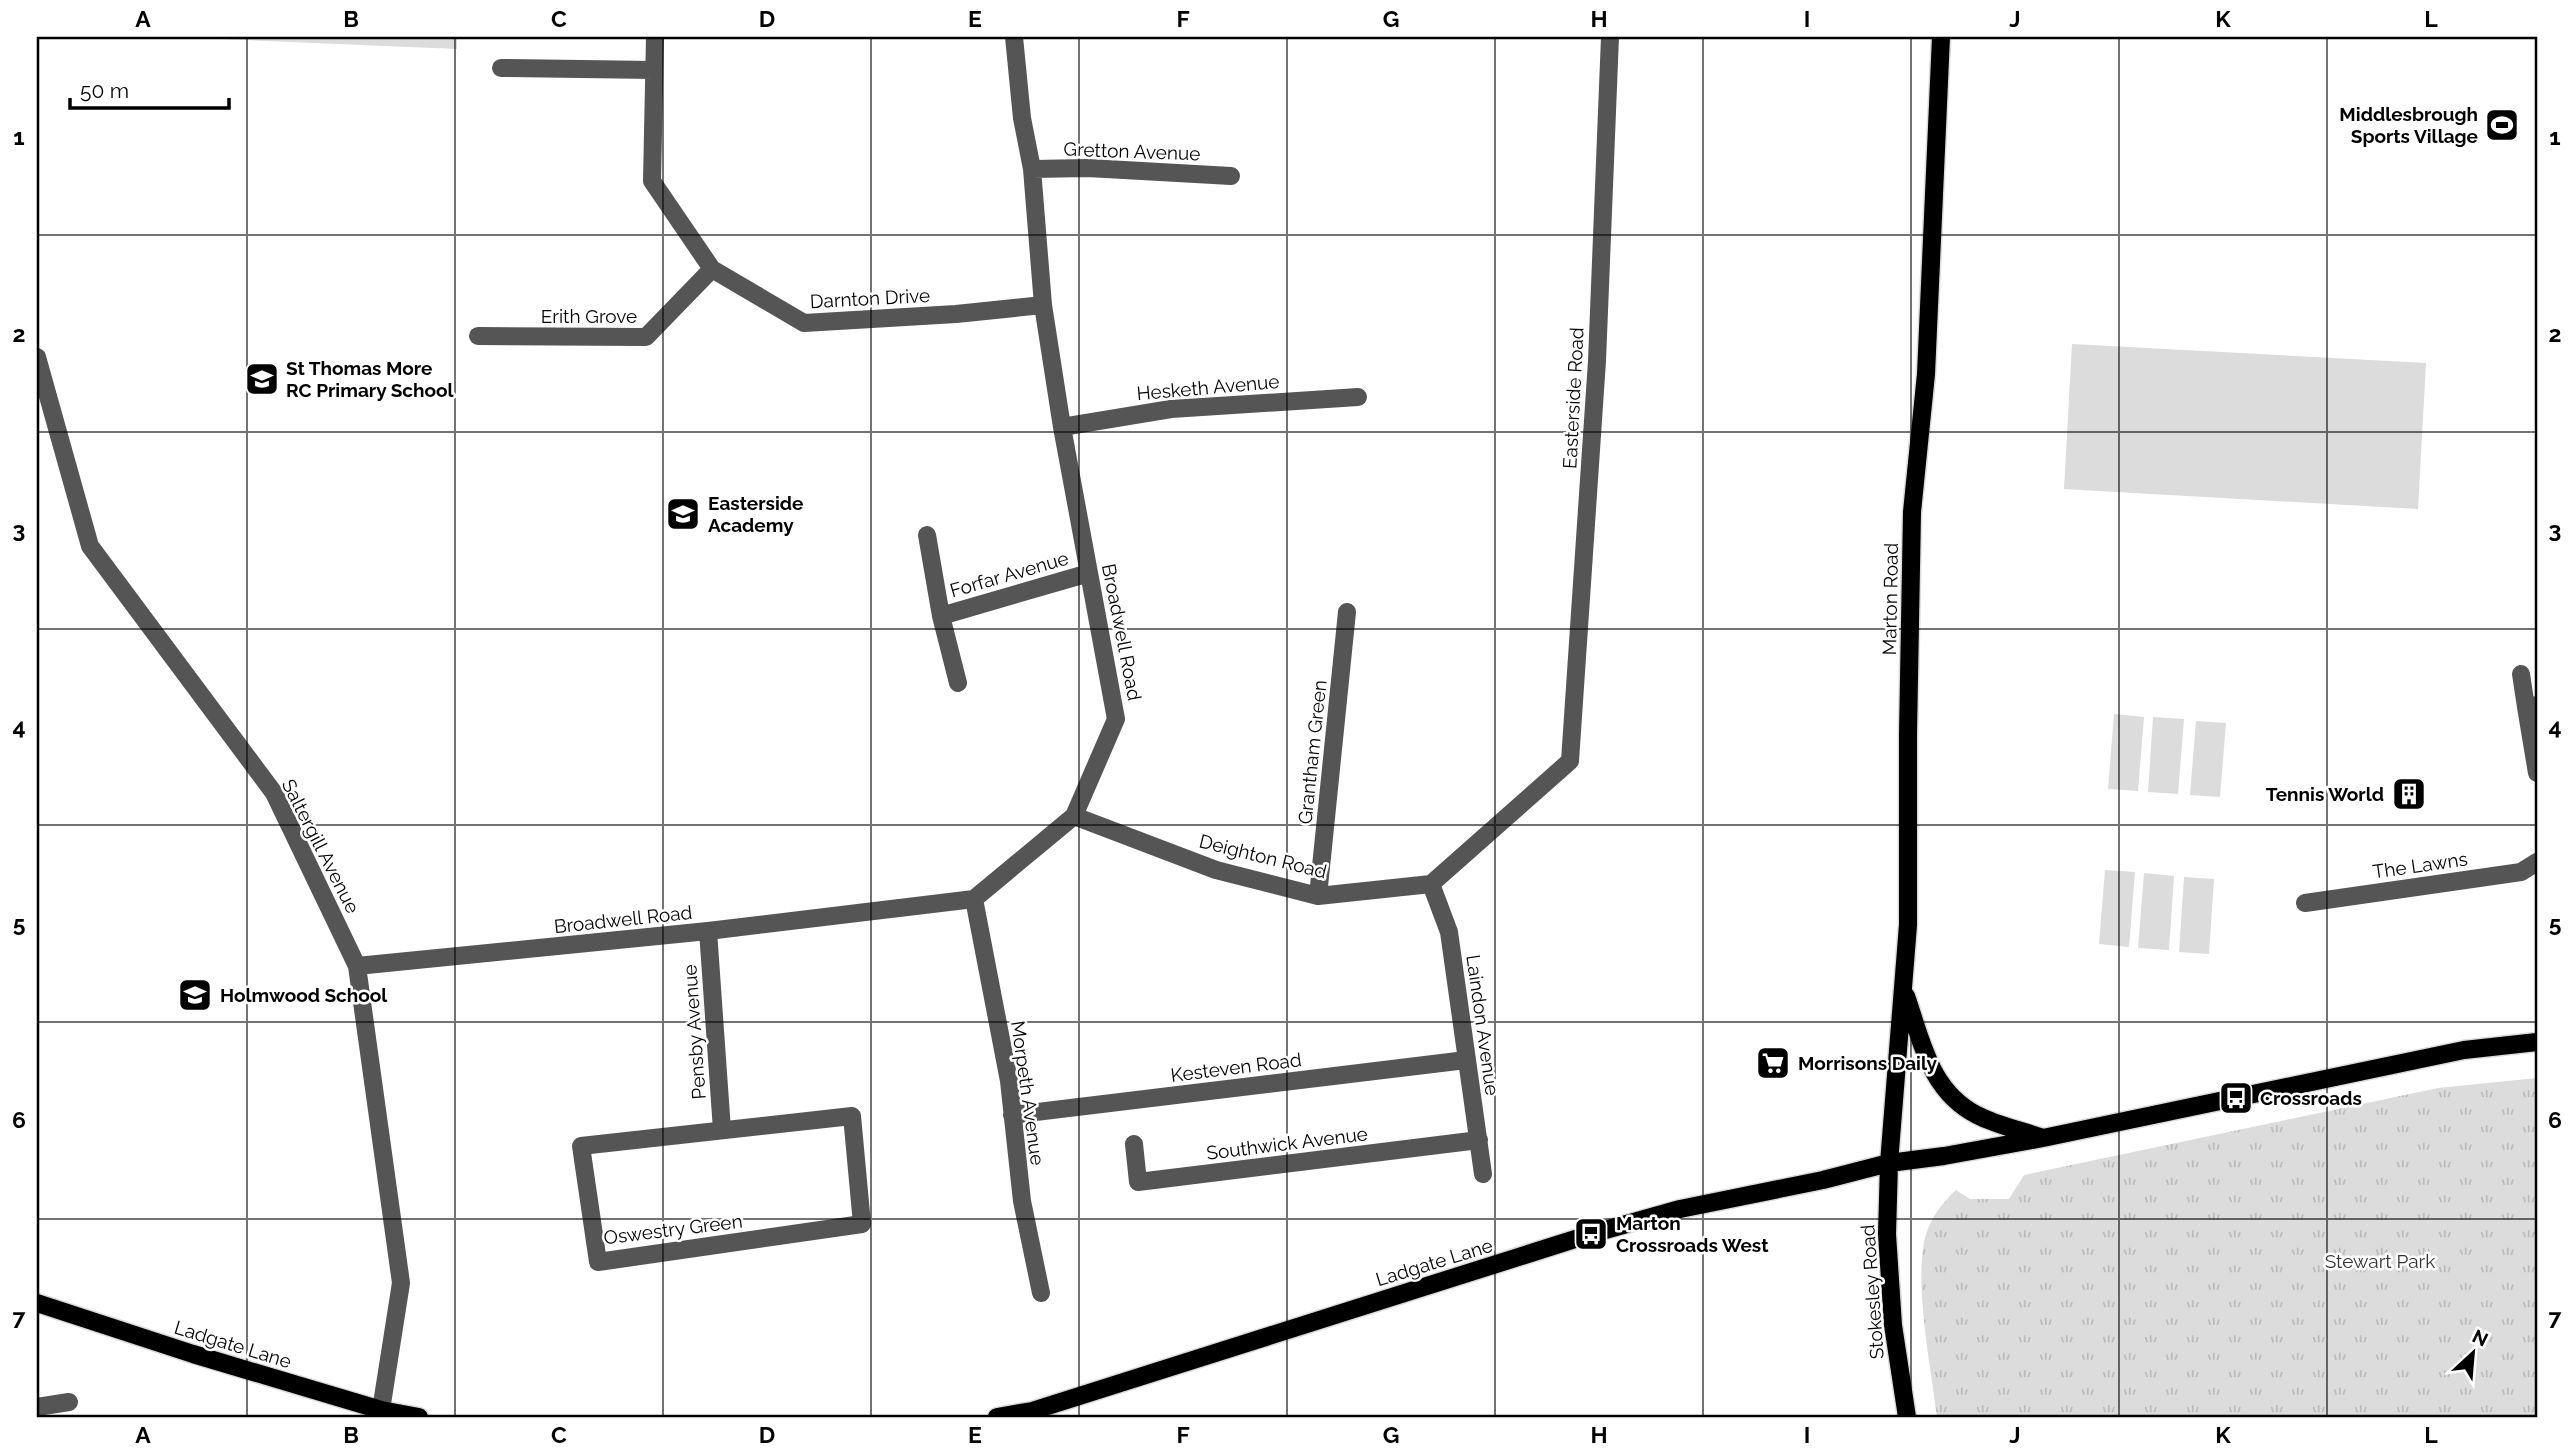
<svg xmlns="http://www.w3.org/2000/svg" width="2574" height="1454" viewBox="0 0 2574 1454" font-family="Raleway,sans-serif">
	<style>
		.grass { fill: #dcdcdc }
		.park { fill: url(#park-tufts) }
		.lines { fill: none; stroke-linecap: round; stroke-linejoin: round }
		.major-casing { stroke: #dbdbdb; stroke-width: 21 }
		.minor { stroke: #555; stroke-width: 18 }
		.major { stroke: #000; stroke-width: 18 }
		.grid { fill: none; stroke: #000; stroke-width: 2; stroke-opacity: 0.55 }
		.labels { text-anchor: middle; dominant-baseline: central; stroke-width: 5; stroke-linejoin: round; paint-order: stroke }
		.poi-label { font-size: 19px; font-weight: bold; fill: #000; stroke: #fff; text-anchor: start }
		.street-label { font-size: 19px; fill: #000; stroke: #fff }
		.park-label { font-size: 19px; fill: #333; stroke: #fff }
		.neatline { fill: none; stroke: #000; stroke-width: 2.5 }
		.grid-label { font-size: 23px; text-anchor: middle; font-weight: bold; fill: #000 }
	</style>
	<defs>
		<pattern id="park-tufts" width="24" height="20" patternUnits="userSpaceOnUse" patternTransform="scale(1.75)"><rect width="24" height="20" fill="#dcdcdc"/><path d="M3 7l-1-3M5 7V3M7 7l1-3M15 17l-1-3M17 17v-4M19 17l1-3" fill="none" stroke="#bbb"/></pattern>
	</defs>
	<rect width="100%" height="100%" fill="#fff"/>
	<path class="grass" d="M173,37H457V49Z
		M2072,344L2426,363L2418,509L2064,489Z
		M2114,714L2144,717L2138,791L2108,789Z
		M2153,717L2184,719L2178,794L2148,792Z
		M2196,721L2226,723L2220,797L2190,795Z
		M2105,870L2135,872L2129,947L2099,944Z
		M2144,873L2174,876L2169,950L2138,948Z
		M2184,877L2214,879L2209,954L2179,952Z"/>
	<path class="park" d="M2537,1078V1417H1937C1931,1368 1913,1280 1926,1234C1932,1216 1943,1202 1956,1190L1970,1199H2009L2024,1175L2438,1088Z"/>
	<g class="lines">
		<defs>
			<path id="major" d="M1906,996C1922,1042 1930,1091 1977,1115C1996,1125 2020,1130 2040,1137
				M37,1303L193,1354L381,1410L419,1417
				M997,1417L1032,1411L1591,1234L1680,1209L1823,1180L1889,1163L1944,1156L2043,1138L2464,1050L2537,1042
				M1907,1417L1893,1325L1887,1234L1889,1163L1908,925V734L1912,512L1926,374L1941,37"/>
		</defs>
		<use href="#major" class="major-casing"/>
		<path class="minor" d="M655,37L652,181L712,269L804,323L956,314L1043,305
			M501,68L654,70
			M1032,169L1088,168L1231,176
			M478,336L646,337L712,269
			M37,357L90,546L274,793L357,966L401,1283L381,1410
			M1062,427L1171,409L1358,397
			M927,535L941,616L958,683
			M941,616L1089,573
			M2521,674L2526,707
			M2537,705L2526,707L2537,773
			M1074,816L1216,870L1318,896L1431,884L1570,761L1597,361L1610,37
			M1431,884L1449,932L1483,1174
			M1318,896L1347,612
			M974,899L1009,1081L1022,1201L1041,1293
			M2305,903L2521,872L2537,862
			M708,931L722,1130
			M357,966L708,931L974,899L1074,816L1116,719L1062,427L1043,305L1032,169L1022,118L1014,37
			M1012,1115L1466,1060
			M852,1116L862,1224L598,1262L581,1146Z
			M1134,1144L1138,1182L1479,1140
			M37,1407L69,1402"/>
		<use href="#major" class="major"/>
	</g>
	<path class="grid" d="M247,37V1417M455,37V1417M663,37V1417M871,37V1417M1079,37V1417M1287,37V1417M1495,37V1417M1703,37V1417M1911,37V1417M2119,37V1417M2327,37V1417M37,235H2537M37,432H2537M37,629H2537M37,825H2537M37,1022H2537M37,1219H2537"/>
	<defs>
		<symbol id="stadium-square" viewBox="-11 -11 22 22"><rect x="-9" y="-9" width="18" height="18" rx="4" fill="#000" stroke="#fff"/><path d="M0-5a6.5 5 0 1 0 0 10a6.5 5 0 1 0 0-10ZM-3.5-1.8h7v3.6h-7Z" fill="#fff"/></symbol>
		<symbol id="school-square" viewBox="-11 -11 22 22"><rect x="-9" y="-9" width="18" height="18" rx="4" fill="#000" stroke="#fff"/><path d="M0-5L7-2L0 1L-7-2ZM-4 1L0 2.5L4 1V4Q0 6-4 4Z" fill="#fff"/></symbol>
		<symbol id="building-square" viewBox="-11 -11 22 22"><rect x="-9" y="-9" width="18" height="18" rx="4" fill="#000" stroke="#fff"/><path d="M-4-6H4V6H1V3H-1V6H-4ZM-2.5-4.3h1.7v1.8h-1.7ZM.8-4.3h1.7v1.8H.8ZM-2.5-1h1.7V.8h-1.7ZM.8-1h1.7V.8H.8Z" fill="#fff"/></symbol>
		<symbol id="supermarket-square" viewBox="-11 -11 22 22"><rect x="-9" y="-9" width="18" height="18" rx="4" fill="#000" stroke="#fff"/><path d="M-6-5.5h2.5l.6 2H6L4.5 2H-2.5L-4.4-4H-6ZM-1.5 3.2a1.3 1.3 0 1 0 .1 0ZM3 3.2a1.3 1.3 0 1 0 .1 0Z" fill="#fff"/></symbol>
		<symbol id="bus-square" viewBox="-11 -11 22 22"><rect x="-9" y="-9" width="18" height="18" rx="4" fill="#000" stroke="#fff"/><path d="M-5-6H5V4H4V6H2V4H-2V6H-4V4H-5ZM-3.5-4V0h7V-4ZM-3.5 1.2v1.5H-2V1.2ZM2 1.2v1.5H3.5V1.2Z" fill="#fff"/></symbol>
	</defs>
	<g fill-rule="evenodd">
		<use href="#stadium-square" x="2483" y="106" width="38" height="38"/>
		<use href="#school-square" x="243" y="360" width="38" height="38"/>
		<use href="#school-square" x="664" y="495" width="38" height="38"/>
		<use href="#building-square" x="2390" y="775" width="38" height="38"/>
		<use href="#school-square" x="176" y="976" width="38" height="38"/>
		<use href="#supermarket-square" x="1754" y="1044" width="38" height="38"/>
		<use href="#bus-square" x="2217" y="1079" width="38" height="38"/>
		<use href="#bus-square" x="1572" y="1215" width="38" height="38"/>
	</g>
	<g class="labels">
		<g class="poi-label">
			<text x="2478" y="114" text-anchor="end">Middlesbrough<tspan x="2478" dy="22">Sports Village</tspan></text>
			<text x="286" y="368">St Thomas More<tspan x="286" dy="22">RC Primary School</tspan></text>
			<text x="708" y="503">Easterside<tspan x="708" dy="22">Academy</tspan></text>
			<text x="2384" y="794" text-anchor="end">Tennis World</text>
			<text x="220" y="995">Holmwood School</text>
			<text x="1798" y="1063">Morrisons Daily</text>
			<text x="2260" y="1098">Crossroads</text>
			<text x="1616" y="1223">Marton<tspan x="1616" dy="22">Crossroads West</tspan></text>
		</g>
		<g class="street-label">
			<text transform="translate(1132 151) rotate(2)">Gretton Avenue</text>
			<text transform="translate(870 298) rotate(-3)">Darnton Drive</text>
			<text x="589" y="316">Erith Grove</text>
			<text transform="translate(1208 387) rotate(-5)">Hesketh Avenue</text>
			<text transform="translate(1573 398) rotate(-87)">Easterside Road</text>
			<text transform="translate(1009 574) rotate(-16)">Forfar Avenue</text>
			<text transform="translate(1890 599) rotate(-89)">Marton Road</text>
			<text transform="translate(1122 632) rotate(79)">Broadwell Road</text>
			<text transform="translate(1312 752) rotate(-84)">Grantham Green</text>
			<text transform="translate(321 846) rotate(63)">Saltergill Avenue</text>
			<text transform="translate(1263 856) rotate(14)">Deighton Road</text>
			<text transform="translate(2420 865) rotate(-8)">The Lawns</text>
			<text transform="translate(623 919) rotate(-6)">Broadwell Road</text>
			<text transform="translate(1483 1025) rotate(82)">Laindon Avenue</text>
			<text transform="translate(694 1032) rotate(-94)">Pensby Avenue</text>
			<text transform="translate(1236 1067) rotate(-7)">Kesteven Road</text>
			<text transform="translate(1028 1093) rotate(82)">Morpeth Avenue</text>
			<text transform="translate(1287 1143) rotate(-7)">Southwick Avenue</text>
			<text transform="translate(673 1229) rotate(-7)">Oswestry Green</text>
			<text transform="translate(1434 1262) rotate(-17)">Ladgate Lane</text>
			<text transform="translate(1872 1292) rotate(-94)">Stokesley Road</text>
			<text transform="translate(233 1344) rotate(17)">Ladgate Lane</text>
		</g>
		<g class="park-label">
			<text x="2380" y="1261">Stewart Park</text>
		</g>
	</g>
	<rect width="2574" height="1454" fill="none" stroke="#ffffff" stroke-width="77"/>
	<g transform="translate(2473 1353) rotate(26)" stroke="#ffffff" stroke-width="5" paint-order="stroke">
	<path d="M0-5L12 26L0 18L-12 26Z" fill="#000000"/>
	<text y="-10" font-size="19" font-weight="bold" text-anchor="middle" fill="#000000">N</text>
	</g>
	<path d="M70 98v10h159v-10" fill="none" stroke="#000000" stroke-width="3.5"/>
	<text x="80" y="98" font-size="21" fill="#000000" stroke="#ffffff" stroke-width="5" paint-order="stroke">50 m</text>
	<rect x="38" y="38" width="2498" height="1378" class="neatline"/>
	<g class="grid-label">
		<text x="143" y="27">A</text>
		<text x="351" y="27">B</text>
		<text x="559" y="27">C</text>
		<text x="767" y="27">D</text>
		<text x="975" y="27">E</text>
		<text x="1183" y="27">F</text>
		<text x="1391" y="27">G</text>
		<text x="1599" y="27">H</text>
		<text x="1807" y="27">I</text>
		<text x="2015" y="27">J</text>
		<text x="2223" y="27">K</text>
		<text x="2431" y="27">L</text>
		<text x="19" y="145">1</text>
		<text x="2555" y="145">1</text>
		<text x="19" y="342">2</text>
		<text x="2555" y="342">2</text>
		<text x="19" y="538">3</text>
		<text x="2555" y="538">3</text>
		<text x="19" y="735">4</text>
		<text x="2555" y="735">4</text>
		<text x="19" y="932">5</text>
		<text x="2555" y="932">5</text>
		<text x="19" y="1128">6</text>
		<text x="2555" y="1128">6</text>
		<text x="19" y="1325">7</text>
		<text x="2555" y="1325">7</text>
		<text x="143" y="1443">A</text>
		<text x="351" y="1443">B</text>
		<text x="559" y="1443">C</text>
		<text x="767" y="1443">D</text>
		<text x="975" y="1443">E</text>
		<text x="1183" y="1443">F</text>
		<text x="1391" y="1443">G</text>
		<text x="1599" y="1443">H</text>
		<text x="1807" y="1443">I</text>
		<text x="2015" y="1443">J</text>
		<text x="2223" y="1443">K</text>
		<text x="2431" y="1443">L</text>
	</g>
</svg>
